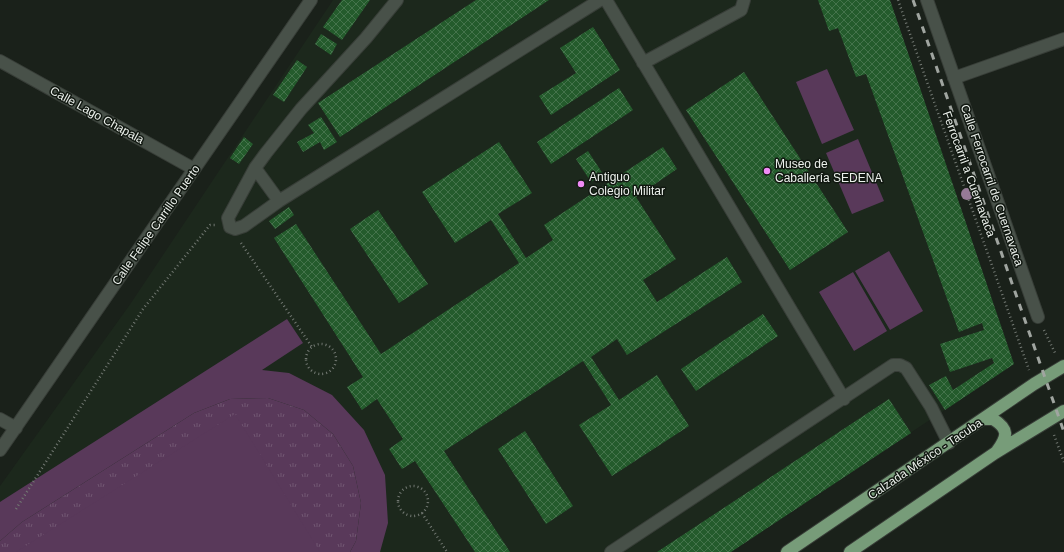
<svg xmlns="http://www.w3.org/2000/svg" width="1064" height="552" viewBox="0 0 1064 552" font-family="Helvetica,sans-serif">
	<style>
		.built { fill: #1c281c }
		.grass { fill: url(#grass-tufts) }
		.garden { fill: #59395a }
		.building { fill: url(#building-cross-hatch) }
		.lines { fill: none; stroke-linecap: round; stroke-linejoin: round }
		.minor-casing { stroke: #383e38; stroke-width: 14 }
		.major-casing { stroke: #383e38; stroke-width: 14 }
		.path { stroke: #737973; stroke-width: 2.5; stroke-dasharray: 1 3; stroke-linecap: butt }
		.minor { stroke: #485149; stroke-width: 12 }
		.major { stroke: #779c79; stroke-width: 12 }
		.rail { stroke: #a0a5a0; stroke-width: 3; stroke-dasharray: 7 7; stroke-linecap: butt }
		.tree { fill: #967a97 }
		.poi-dot { fill: #f08bf6; stroke: #111811; stroke-width: 1.5 }
		.labels { text-anchor: middle; dominant-baseline: central; stroke-width: 3; stroke-linejoin: round; paint-order: stroke }
		.street-label { font-size: 12px; fill: #ecf1ec; stroke: #111811 }
		.poi-label { font-size: 12px; fill: #ecf1ec; stroke: #111811; text-anchor: start }
	</style>
	<defs>
		<pattern id="grass-tufts" width="24" height="20" patternUnits="userSpaceOnUse"><rect width="24" height="20" fill="#59395a"/><path d="M3 7l-1-3M5 7V3M7 7l1-3M15 17l-1-3M17 17v-4M19 17l1-3" fill="none" stroke="#715672"/></pattern>
		<pattern id="building-cross-hatch" width="8" height="8" patternUnits="userSpaceOnUse"><rect width="8" height="8" fill="#245b2c"/><path d="M0 0l8 8M0 8l8-8" fill="none" stroke="#44734b"/></pattern>
	</defs>
	<rect width="100%" height="100%" fill="#1a211a"/>
	<path class="built" d="M333,0H890L1014,364L731,552H0V486L131,303Z"/>
	<path class="grass" d="M268,398L304,410L333,434L353,466L361,503L356,541L350,552H0V541L22,522L194,413L230,399Z"/>
	<path class="garden" d="M827,69L854,130L822,144L796,82Z
		M858,139L884,201L852,214L826,153Z
		M889,251L923,311L890,330L855,271Z
		M853,272L887,331L854,351L819,292Z
		M287,319L303,343L262,370L289,373L332,395L364,430L385,475L388,523L380,552H350L356,541L361,503L353,466L333,434L304,410L268,398L230,399L194,413L22,522L0,541V502L3,500Z
		M235,414L320,552H16Z"/>
	<path class="building" d="M342,0H370L342,40L323,27Z
		M476,0H549L340,137L318,103Z
		M818,0H890L1014,364L945,410L929,385L946,376L953,390L994,363L992,358L950,372L940,344L984,330L982,323L959,332L866,74L856,77L838,28L829,31Z
		M593,27L620,70L551,115L539,96L576,73L560,48Z
		M321,34L337,44L331,55L315,44Z
		M297,60L307,67L284,102L273,95Z
		M744,72L848,232L790,270L686,110Z
		M619,88L633,110L551,164L537,142Z
		M321,117L337,142L324,150L320,142L303,152L297,142L314,133L308,125Z
		M244,137L253,144L239,164L230,158Z
		M499,142L532,193L498,214L526,258L553,240L544,225L663,147L677,169L636,197L676,259L643,280L657,302L727,257L742,282L627,355L617,339L591,357L619,400L657,375L689,426L612,476L579,425L611,405L583,361L444,451L510,552H475L415,461L402,469L389,449L403,439L377,399L362,410L347,387L363,377L274,238L296,224L381,354L519,263L491,220L455,243L422,192Z
		M588,151L603,174L591,182L576,159Z
		M289,207L294,215L275,229L269,221Z
		M378,210L428,284L399,303L350,229Z
		M763,314L778,336L696,391L681,369Z
		M889,399L911,433L731,552H657Z
		M525,431L573,506L546,524L498,449Z"/>
	<g class="lines">
		<defs>
			<path id="minor" d="M397,0L366,38L301,109L266,153L255,168L228,218L230,227L235,229L244,226L279,201L600,0
				M606,0L844,399
				M927,0L1038,317
				M0,61L194,169
				M643,63L741,10L744,0
				M954,78L1064,39
				M255,168L279,201
				M0,419L16,428
				M0,450L311,0
				M611,552L893,365H900L906,368L931,407L949,443"/>
			<path id="major" d="M984,419H993C1009,429 1008,436 997,451
				M787,552L1034,384L1064,366
				M850,552L995,453L1064,411"/>
		</defs>
		<use href="#minor" class="minor-casing"/>
		<use href="#major" class="major-casing"/>
		<path class="path" d="M898,0L1029,370
			M241,243L312,347
			M1044,330L1056,355
			M306 359a15 15 0 1 1 30 0a15 15 0 1 1-30 0Z
			M1054,435L1064,462
			M398 501a15 15 0 1 1 30 0a15 15 0 1 1-30 0Z
			M16,509L143,309L210,225H215
			M422,513L447,552"/>
		<use href="#minor" class="minor"/>
		<use href="#major" class="major"/>
		<path class="rail" d="M913,0L1064,432"/>
	</g>
	<circle class="tree" cx="967" cy="194" r="6"/>
	<g class="poi-dot">
		<circle cx="767" cy="171" r="4"/>
		<circle cx="581" cy="184" r="4"/>
	</g>
	<g class="labels">
		<g class="street-label">
			<text transform="translate(97 115) rotate(29)">Calle Lago Chapala</text>
			<text transform="translate(969 174) rotate(70)">Ferrocarril a Cuernavaca</text>
			<text transform="translate(992 185) rotate(71)">Calle Ferrocarril de Cuernavaca</text>
			<text transform="translate(156 225) rotate(-55)">Calle Felipe Carrillo Puerto</text>
			<text transform="translate(925 459) rotate(-34)">Calzada México - Tacuba</text>
		</g>
		<g class="poi-label">
			<text x="775" y="164">Museo de<tspan x="775" dy="14">Caballería SEDENA</tspan></text>
			<text x="589" y="177">Antiguo<tspan x="589" dy="14">Colegio Militar</tspan></text>
		</g>
	</g>
</svg>
